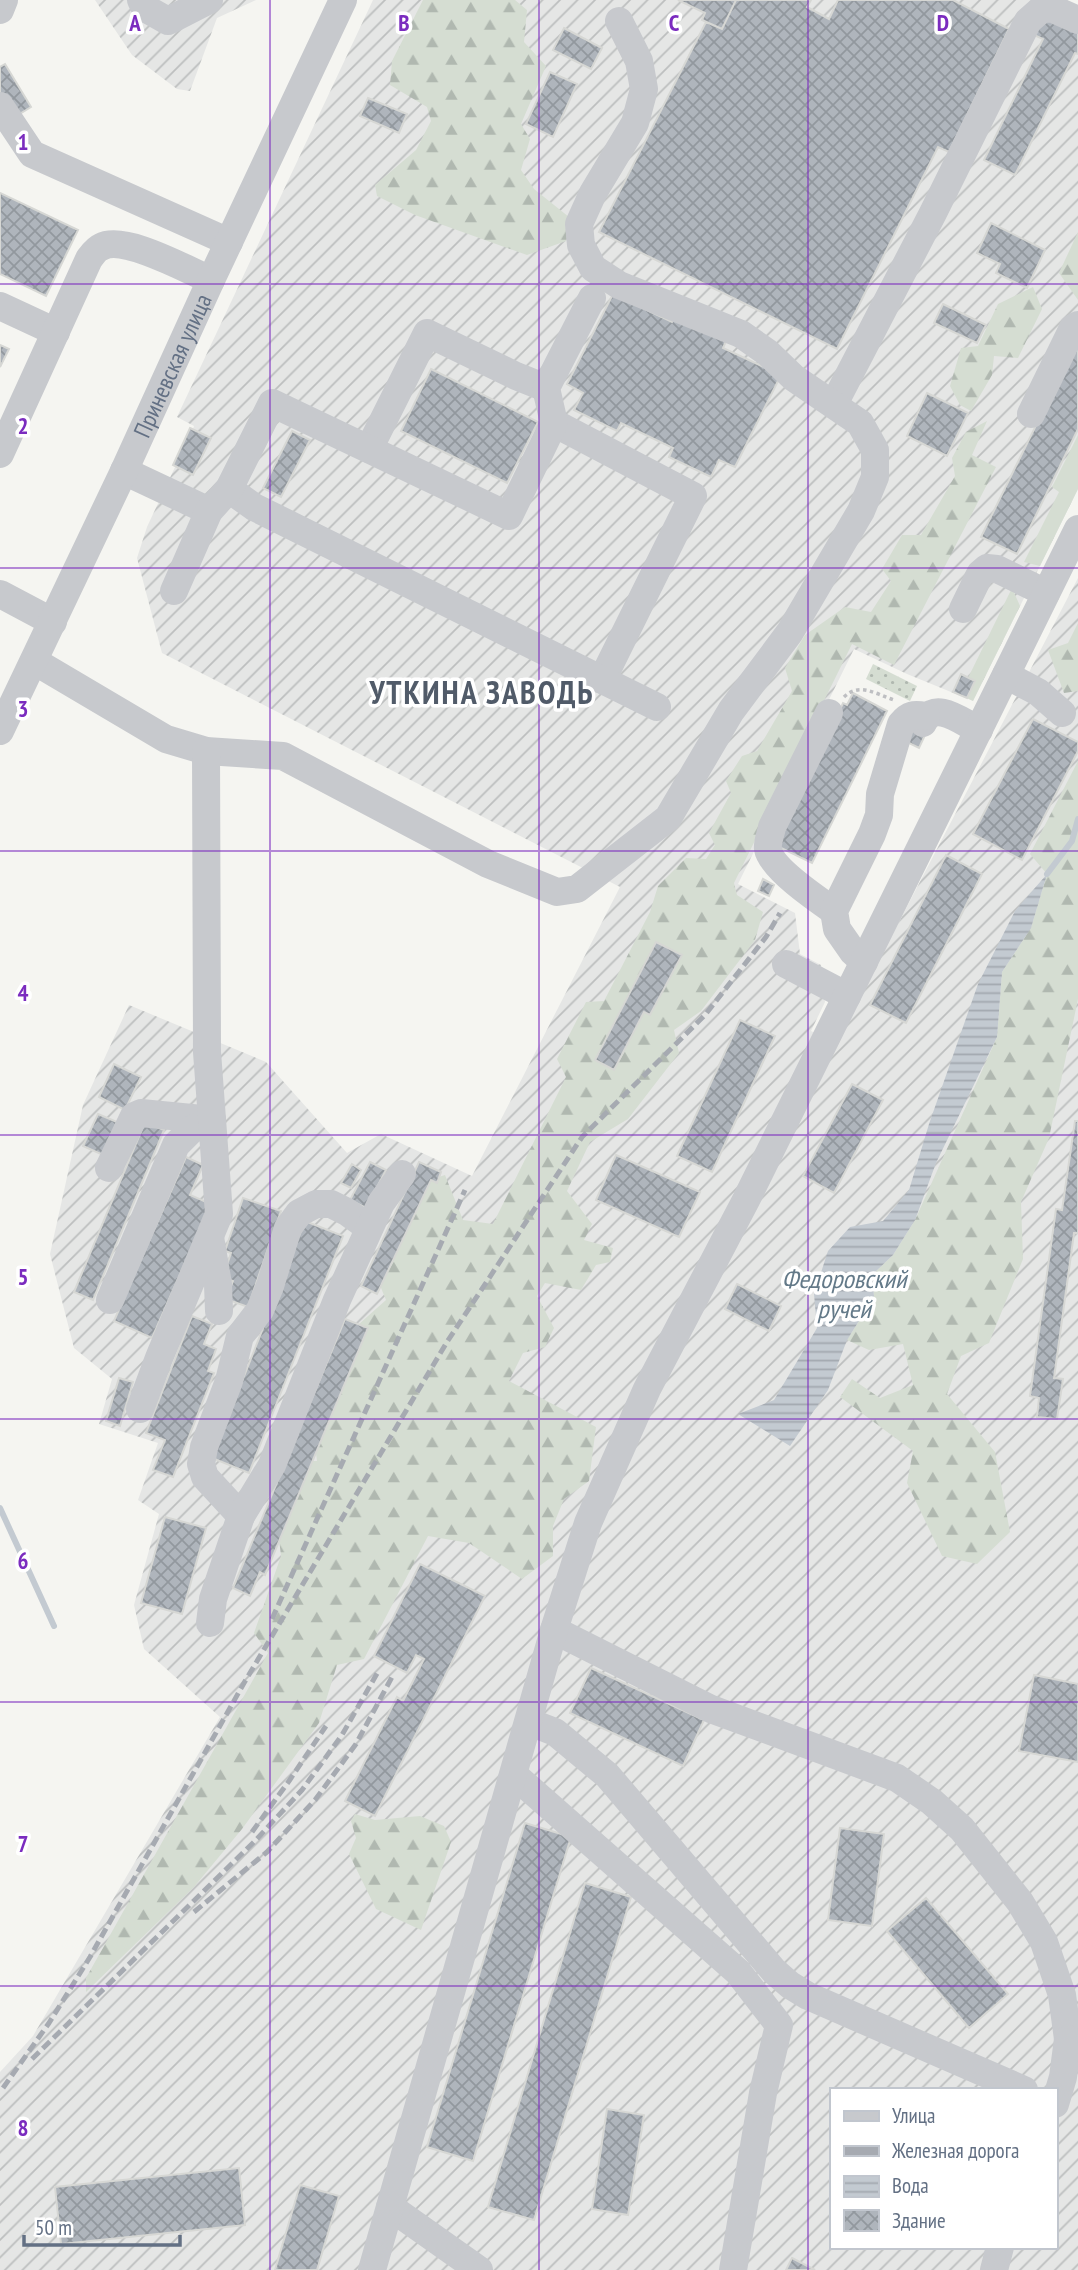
<svg xmlns="http://www.w3.org/2000/svg" width="1078" height="2270" viewBox="0 0 1078 2270" font-family="'PT Sans Narrow',sans-serif">
	<style>
		.industrial { fill: url(#industrial-furrows); fill-rule: evenodd }
		.grass { fill: #d5ddd2 }
		.forest { fill: url(#forest-firs) }
		.park { fill: url(#park-dots) }
		.water { fill: url(#water-rules) }
		.lines { fill: none; stroke-linecap: round; stroke-linejoin: round }
		.stream { stroke: #c3cad1; stroke-width: 6 }
		.building { fill: url(#building-cross-hatch); stroke: #d6d7d4; stroke-width: 2 }
		.path { stroke: #bebfc2; stroke-width: 3.5; stroke-dasharray: 3.5 3.5; stroke-linecap: butt }
		.minor { stroke: #c7c9cd; stroke-width: 28 }
		.rail { stroke: #a6aab1; stroke-width: 5; stroke-dasharray: 10 5; stroke-linecap: butt }
		.grid { fill: none; stroke: #7b2cbf; stroke-width: 2; stroke-opacity: 0.55 }
		.labels { text-anchor: middle; dominant-baseline: central; stroke-width: 7; stroke-linejoin: round; paint-order: stroke }
		.street-label { font-size: 24px; fill: #637084; stroke: #fff }
		.water-label { font-size: 26px; font-style: italic; fill: #637988; stroke: #fff }
		.district-label { font-size: 32px; font-weight: bold; letter-spacing: 2px; fill: #515b69; stroke: #fff }
		.grid-label { font-size: 23px; text-anchor: middle; font-weight: bold; fill: #7b2cbf; stroke: #fff; stroke-width: 7; stroke-linejoin: round; paint-order: stroke }
	</style>
	<defs>
		<pattern id="industrial-furrows" width="10" height="10" patternUnits="userSpaceOnUse" patternTransform="scale(1.75)"><rect width="10" height="10" fill="#e5e6e5"/><path d="M-1 1l2-2M0 10L10 0M9 11l2-2" fill="none" stroke="#bdbfbf"/></pattern>
		<pattern id="forest-firs" width="22" height="20" patternUnits="userSpaceOnUse" patternTransform="scale(1.75)"><rect width="22" height="20" fill="#d5ddd2"/><path d="M5 1l3.5 6h-7zM16 11l3.5 6h-7z" fill="#b0b8b0"/></pattern>
		<pattern id="park-dots" width="8" height="8" patternUnits="userSpaceOnUse" patternTransform="scale(1.75)"><rect width="8" height="8" fill="#d5ddd2"/><path d="M2 2h.1M6 6h.1" fill="none" stroke="#b0b8b0" stroke-width="1.8" stroke-linecap="round"/></pattern>
		<pattern id="water-rules" width="6" height="5" patternUnits="userSpaceOnUse" patternTransform="scale(1.75)"><rect width="6" height="5" fill="#c3cad1"/><path d="M0 2.5h6" fill="none" stroke="#a2a8af"/></pattern>
		<pattern id="building-cross-hatch" width="8" height="8" patternUnits="userSpaceOnUse" patternTransform="scale(1.75)"><rect width="8" height="8" fill="#afb5bc"/><path d="M0 0l8 8M0 8l8-8" fill="none" stroke="#92989e"/></pattern>
	</defs>
	<rect width="100%" height="100%" fill="#f5f5f1"/>
	<path class="industrial" d="M95,0H256L217,18L190,91L177,89L132,55Z
		M373,0H678L705,13L702,20L722,29L736,0H1066L1078,6V489L973,701L907,674L854,649L738,884L795,913L800,954L821,965L825,1002L811,1031L836,1043L1078,578V2270H0V2072L33,2036L220,1717L144,1649L134,1605L159,1514L138,1500L158,1443L99,1424L112,1379L74,1348L50,1254L83,1105L129,1005L266,1062L347,1153L381,1134L472,1176L620,887L162,653L137,558L147,527L175,467L173,465L190,428L193,429L194,426L177,417ZM831,2090H1055V2247H831Z"/>
	<path class="grass" d="M1078,435V489L1040,566L1024,562L1059,492L1052,487Z
		M1012,588L1020,606L973,701L967,698L975,681L968,678Z"/>
	<path class="forest" d="M423,0H515L527,10L524,42L546,66L521,124L530,139L521,170L534,189L569,217L566,241L527,255L415,215L377,196L375,185L416,150L431,121L427,107L390,85L392,61Z
		M1078,232V300L1059,273Z
		M1033,287L1042,309L1018,358L994,356L992,375L971,411L960,405L950,386L961,348L978,346L998,304Z
		M987,421L972,455L996,467L894,665L852,644L734,883L737,895L763,912L755,940L701,1011L674,1030L679,1053L628,1119L590,1142L567,1191L592,1224L584,1240L613,1248L610,1262L596,1265L581,1290L545,1283L537,1296L554,1328L545,1347L523,1353L509,1381L596,1427L589,1481L564,1499L553,1526V1556L522,1579L469,1543L428,1536L364,1659L337,1665L319,1723L242,1829L194,1887L86,1992V1978L268,1653L254,1633L281,1556L273,1486L286,1461H317L313,1431L350,1332L386,1300L379,1283L408,1187L445,1175L463,1220L493,1224L566,1077L557,1059L586,1002L604,1001L650,912L658,886L686,858L706,859L715,845L709,833L731,793L726,781L742,756L757,751L792,691L785,668L805,635L845,607L871,612L891,581L882,569L902,535H921L955,476L952,458L966,432Z
		M1078,623V691L1064,693L1048,650L1068,643Z
		M1078,761V999L1049,1138L1021,1202L1023,1259L989,1343L961,1356L947,1394L995,1452L1010,1532L977,1564L942,1556L907,1483L913,1451L840,1397L852,1379L880,1398L913,1385L903,1344L869,1350L847,1340L874,1297L872,1275L893,1255L915,1220L997,1037L1002,972L1031,928L1047,874L1030,854Z
		M355,1814L375,1820L420,1816L444,1826L451,1842L421,1930L376,1909L349,1854L356,1838L351,1821Z"/>
	<path class="park" d="M873,664L917,686L910,701L866,679Z"/>
	<path class="water" d="M1047,874L1031,928L1002,972L997,1037L936,1163L915,1220L893,1255L872,1275L874,1297L847,1340L828,1390L790,1446L738,1414L774,1400L817,1328L814,1294L828,1251L850,1227L883,1221L909,1190L929,1124L978,984L1015,911Z"/>
	<g class="lines">
		<path class="stream" d="M1047,874L1072,841L1078,819
			M0,1508L54,1626"/>
	</g>
	<path class="building" d="M678,0H736L722,29L702,20L705,13Z
		M736,0H811L807,7L829,19L838,0H953L1009,29L949,152L938,147L837,349L599,232L706,22L722,29Z
		M1044,14L1078,31V54L1075,53L1015,175L984,160L1043,39L1034,35Z
		M564,28L602,48L591,69L553,50Z
		M5,64L31,107L0,126V67Z
		M550,72L577,84L553,137L526,124Z
		M368,98L407,114L399,133L360,116Z
		M0,193L78,230L46,296L0,274Z
		M991,223L1045,250L1027,288L996,273L1000,264L977,253Z
		M613,294L672,322L676,315L727,339L723,348L781,375L735,467L719,460L711,477L669,457L673,448L621,423L617,431L574,410L583,393L567,384Z
		M943,304L986,325L977,343L934,323Z
		M1078,340V429L1017,554L981,537Z
		M0,345L9,349L0,367Z
		M431,369L538,422L507,483L401,431Z
		M927,393L968,413L947,456L907,436Z
		M190,428L211,438L193,475L173,465Z
		M292,431L310,440L281,497L263,488Z
		M961,674L975,681L967,698L953,692Z
		M853,693L887,711L812,863L777,846L843,703L847,705Z
		M1033,719L1078,742V751L1022,860L973,834Z
		M913,729L925,735L919,748L907,742Z
		M946,855L982,874L906,1023L870,1005Z
		M763,879L774,885L769,896L758,891Z
		M656,942L682,955L650,1015L644,1012L614,1070L595,1060Z
		M740,1020L775,1036L712,1172L677,1156Z
		M114,1064L141,1077L125,1110L99,1097Z
		M852,1084L883,1100L834,1193L803,1176Z
		M98,1114L117,1122L103,1155L83,1146Z
		M1075,1121H1078V1233H1074L1054,1378L1063,1379L1057,1419L1037,1417L1039,1398L1030,1396L1056,1209L1062,1210Z
		M145,1122L164,1130L93,1300L74,1292Z
		M616,1155L700,1192L679,1237L596,1200Z
		M186,1157L203,1165L190,1195L211,1204L152,1338L114,1321Z
		M370,1162L386,1170L366,1208L350,1200Z
		M419,1162L441,1172L437,1183L431,1180L377,1294L361,1286Z
		M352,1164L361,1170L351,1188L341,1183Z
		M243,1198L281,1211L248,1307L226,1299L233,1281L223,1277L231,1253L225,1251Z
		M305,1221L343,1236L249,1473L212,1458Z
		M737,1284L781,1306L769,1331L725,1309Z
		M192,1316L212,1324L204,1344L216,1349L208,1371L214,1373L173,1477L153,1470L165,1440L146,1433Z
		M345,1319L368,1328L265,1575L260,1572L250,1596L233,1588Z
		M119,1378L133,1382L120,1426L106,1421Z
		M165,1517L206,1528L182,1614L141,1603Z
		M420,1564L485,1596L375,1816L345,1801L397,1697L403,1701L424,1659L416,1655L407,1673L374,1656Z
		M591,1668L704,1720L683,1766L570,1713Z
		M1034,1675L1078,1684V1762L1019,1751Z
		M525,1823L571,1837L473,2161L427,2147Z
		M840,1828L884,1834L872,1926L828,1920Z
		M585,1883L631,1897L534,2220L488,2207Z
		M926,1898L1008,1994L969,2028L887,1931Z
		M607,2109L644,2115L628,2215L592,2209Z
		M239,2168L245,2225L61,2244L55,2187Z
		M300,2185L339,2196L317,2270H275Z
		M792,2258L815,2270H786Z"/>
	<g class="lines">
		<path class="path" d="M844,697C859,682 876,694 894,700"/>
		<g class="minor">
			<path d="M141,0L145,8L168,21L209,0"/>
			<path d="M0,10L4,0"/>
			<path d="M0,106L32,154L229,242"/>
			<path d="M0,306L56,332"/>
			<path d="M834,404L933,213L1028,21L1043,8L1053,9L1078,20"/>
			<path d="M1031,414L1073,328L1078,325"/>
			<path d="M554,423L693,496L602,680"/>
			<path d="M369,449L427,333L516,376L546,388"/>
			<path d="M0,454L89,259C92,255 96,249 101,247C124,234 187,270 211,280"/>
			<path d="M124,471L209,511"/>
			<path d="M229,489L254,507L657,707"/>
			<path d="M174,591L209,511L229,489L272,403L509,516L554,423L546,388L592,298"/>
			<path d="M0,594L53,622"/>
			<path d="M963,609L980,574L987,568L997,569L1046,593"/>
			<path d="M34,661L166,739L206,751L283,756L488,864L557,892L577,889L668,818L731,711L790,632L861,511L875,477V450L860,423L794,378L768,353L741,334L619,285L593,268L581,245L579,224L593,193L635,123L644,89L639,61L619,21"/>
			<path d="M1006,675L1038,692L1062,713"/>
			<path d="M829,713L772,827C771,834 767,842 768,849C771,868 818,900 834,911"/>
			<path d="M923,723C934,699 962,722 979,730"/>
			<path id="s1" d="M0,731L124,471L211,280L343,0"/>
			<path d="M864,962L853,952L837,929L834,911L872,834L879,815L880,794L901,724C909,714 914,714 926,716"/>
			<path d="M786,964L847,996"/>
			<path d="M109,1168L134,1116L141,1113L212,1120"/>
			<path d="M210,1237L218,1284L219,1311"/>
			<path d="M110,1300L176,1145L191,1130L212,1120"/>
			<path d="M140,1409L159,1358L219,1214L207,1052L206,751"/>
			<path d="M241,1516L205,1477L201,1464L204,1447L229,1381L240,1336L260,1310L270,1286L288,1228L299,1213L316,1204H331L347,1212L369,1228"/>
			<path d="M210,1623L213,1599L241,1516L272,1465L337,1300L381,1203L402,1174"/>
			<path d="M554,1630L711,1709L897,1778L932,1802L962,1829L1020,1902L1044,1942L1062,1995L1068,2039L1078,2042"/>
			<path d="M529,1722L555,1732L607,1775L774,1971L790,1985L808,1996L1024,2090"/>
			<path d="M514,1775L738,1972L779,2025L763,2093L733,2270"/>
			<path d="M1055,2104L1063,2077L1068,2039"/>
			<path d="M390,2207L479,2270"/>
			<path d="M372,2270L554,1630L588,1523L647,1389L746,1200L1078,529"/>
			<path d="M994,2270L1000,2247"/>
		</g>
		<path class="rail" d="M272,1619L465,1190
			M252,1832L289,1781L326,1726
			M194,1912L267,1852L315,1800L356,1744L392,1677
			M32,2059L255,1841L302,1790L342,1735L379,1670
			M3,2088L49,2023L90,1957L244,1683L447,1342L582,1137L705,1015L766,937L780,913"/>
	</g>
	<path class="grid" d="M270,0V2270M539,0V2270M808,0V2270M0,284H1078M0,568H1078M0,851H1078M0,1135H1078M0,1419H1078M0,1702H1078M0,1986H1078"/>
	<g class="labels">
		<g class="street-label">
			<text stroke="none"><textPath href="#s1" startOffset="404">Приневская улица</textPath></text>
		</g>
		<g class="water-label">
			<text x="844" y="1278">Федоровский<tspan x="844" dy="30">ручей</tspan></text>
		</g>
		<g class="district-label">
			<text x="482" y="692">УТКИНА ЗАВОДЬ</text>
		</g>
	</g>
	<g class="grid-label">
		<text x="135" y="31">A</text>
		<text x="404" y="31">B</text>
		<text x="674" y="31">C</text>
		<text x="943" y="31">D</text>
		<text x="23" y="150">1</text>
		<text x="23" y="434">2</text>
		<text x="23" y="717">3</text>
		<text x="23" y="1001">4</text>
		<text x="23" y="1285">5</text>
		<text x="23" y="1569">6</text>
		<text x="23" y="1852">7</text>
		<text x="23" y="2136">8</text>
	</g>
	<rect x="830" y="2088" width="228" height="161" fill="#ffffff" stroke="#c1c6ce" stroke-width="2"/>
	<rect x="844" y="2111" width="35" height="10" fill="#c7c9cd" stroke="#c1c6ce" stroke-width="2"/>
	<text x="892" y="2123" font-size="21" fill="#637084">Улица</text>
	<rect x="844" y="2146" width="35" height="10" fill="#a6aab1" stroke="#c1c6ce" stroke-width="2"/>
	<text x="892" y="2158" font-size="21" fill="#637084">Железная дорога</text>
	<rect x="844" y="2176" width="35" height="21" fill="url(#water-rules)" stroke="#c1c6ce" stroke-width="2"/>
	<text x="892" y="2193" font-size="21" fill="#637084">Вода</text>
	<rect x="844" y="2210" width="35" height="21" fill="url(#building-cross-hatch)" stroke="#c1c6ce" stroke-width="2"/>
	<text x="892" y="2228" font-size="21" fill="#637084">Здание</text>
	<path d="M24 2235v10h156v-10" fill="none" stroke="#637084" stroke-width="3.5"/>
	<text x="35" y="2235" font-size="21" fill="#637084" stroke="#ffffff" stroke-width="5" paint-order="stroke">50 m</text>
</svg>
